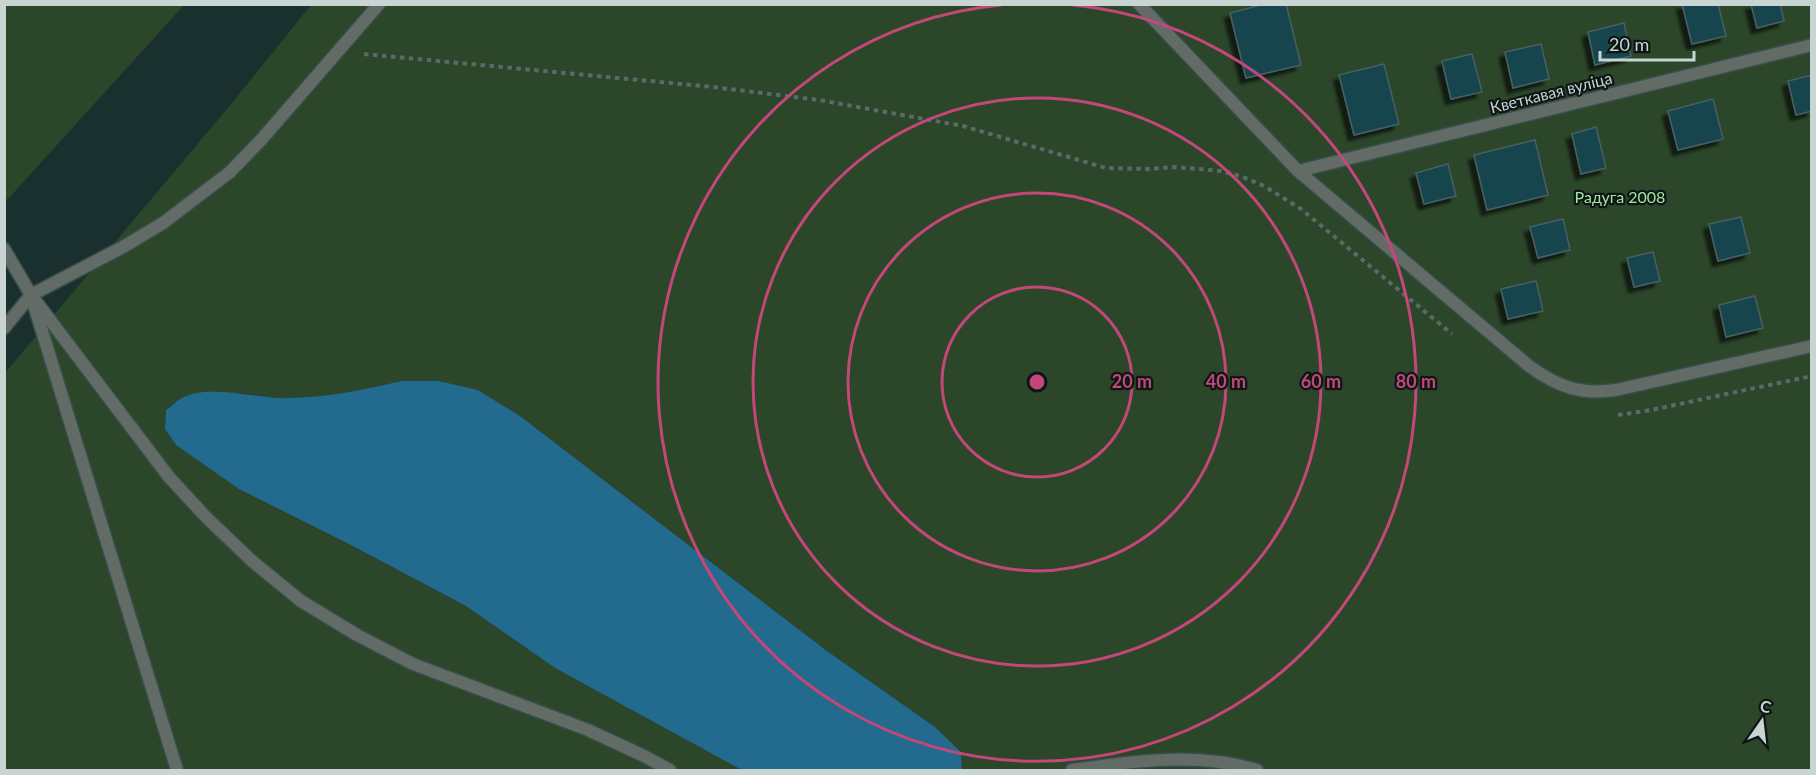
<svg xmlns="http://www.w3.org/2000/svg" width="1816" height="775" viewBox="0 0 1816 775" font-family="Lato,sans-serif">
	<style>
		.green { fill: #2c462a }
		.water { fill: #226a8e }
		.building { fill: #12444d; stroke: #495f64; stroke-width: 1.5; filter: url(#shadow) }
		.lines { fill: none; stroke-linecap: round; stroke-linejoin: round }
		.lane-casing { stroke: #394e4c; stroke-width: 15 }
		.street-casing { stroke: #394e4c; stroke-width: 15 }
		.path { stroke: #586b69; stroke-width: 4; stroke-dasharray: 4.5 4.5; stroke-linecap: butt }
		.lane { stroke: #626b66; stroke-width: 12 }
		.street { stroke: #626b66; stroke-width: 12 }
		.ring { fill: none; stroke: #c44779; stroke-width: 3 }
		.labels { text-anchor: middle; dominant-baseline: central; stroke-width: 4.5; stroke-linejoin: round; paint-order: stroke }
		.street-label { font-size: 16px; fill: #c8d5d3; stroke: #0d1615 }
		.park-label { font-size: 16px; fill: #a2e59c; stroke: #0d1615 }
		.centre { fill: #c44779; stroke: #0d1615; stroke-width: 3 }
		.ring-label { font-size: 18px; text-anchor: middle; font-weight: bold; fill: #c44779; stroke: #0d1615; stroke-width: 4.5; stroke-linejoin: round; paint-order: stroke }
	</style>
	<defs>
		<filter id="shadow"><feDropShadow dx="-5.5" dy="5.5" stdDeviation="1.5" flood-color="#0009"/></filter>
	</defs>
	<rect width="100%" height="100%" fill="#1a302e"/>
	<path class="green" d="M4,5H184L7,200L4,191Z
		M311,5H1811V770H962L961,752L935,727L827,651L520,416L478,390L439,381H401L365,390L325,397L286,399L239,393L182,398L166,410L165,429L239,489L345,542L466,606L555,668L744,770H5V373L232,103Z"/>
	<path class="water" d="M401,381H439L478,390L520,416L827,651L935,727L961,752L962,770L740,769L555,668L466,606L345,542L239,489L176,445L165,429L166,410C171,407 175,402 180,399C208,382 260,400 291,398C329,397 364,390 401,381Z"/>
	<path class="building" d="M1265,4H1286L1301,65L1246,78L1230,13Z
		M1682,4H1718L1726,36L1692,44Z
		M1751,4H1780L1784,21L1757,28Z
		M1624,23L1631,56L1595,65L1588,32Z
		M1541,44L1549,79L1513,88L1505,52Z
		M1472,54L1482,92L1451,99L1442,61Z
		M1384,64L1399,124L1354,135L1339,75Z
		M1812,75V111L1796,115L1788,81Z
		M1713,99L1723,139L1678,150L1668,111Z
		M1596,127L1606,168L1581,174L1572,134Z
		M1535,140L1548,195L1487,210L1474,155Z
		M1448,164L1456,196L1424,204L1416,173Z
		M1741,217L1750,253L1718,261L1709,224Z
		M1563,219L1570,250L1538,258L1530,227Z
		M1653,252L1660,281L1634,287L1627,258Z
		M1536,281L1543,311L1508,319L1501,289Z
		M1755,296L1763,328L1726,337L1719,305Z"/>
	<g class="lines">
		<defs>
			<path id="lane" d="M1139,4L1298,171L1529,366C1558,387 1580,395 1616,390L1812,346
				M1298,171L1812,45
				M31,295L169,477L206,517L252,561L301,601L357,635L413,664L588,730L644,756L670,770
				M34,305L177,770
				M1072,770C1133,761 1197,752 1257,770"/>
			<path id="street" d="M4,249L31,295
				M4,328L31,295L123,247L163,223L230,172L261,140L379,4"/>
		</defs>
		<use href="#lane" class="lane-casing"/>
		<use href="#street" class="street-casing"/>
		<path class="path" d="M364,54L713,87L819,100L963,126L1106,168L1149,169L1175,167L1221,171L1243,177L1264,186L1301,209L1452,334
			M1618,415L1651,410L1812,376"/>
		<use href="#lane" class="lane"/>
		<use href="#street" class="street"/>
	</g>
	<g class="ring">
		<circle cx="1037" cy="382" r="95"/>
		<circle cx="1037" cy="382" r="189"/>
		<circle cx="1037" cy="382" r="284"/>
		<path d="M1073 5A379 379 0 1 1 1001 5"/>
	</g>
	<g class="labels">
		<g class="street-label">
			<text transform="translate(1551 92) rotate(-14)">Кветкавая вуліца</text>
		</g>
		<g class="park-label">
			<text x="1620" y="196">Радуга 2008</text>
		</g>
	</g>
	<circle cx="1037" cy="382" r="9" class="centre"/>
	<g class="ring-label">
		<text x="1132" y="388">20 m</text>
		<text x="1226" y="388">40 m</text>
		<text x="1321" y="388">60 m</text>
		<text x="1416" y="388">80 m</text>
	</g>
	<rect width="1816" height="775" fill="none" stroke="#c8d5d3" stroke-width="12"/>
	<g transform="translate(1762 721) rotate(14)" stroke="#0d1615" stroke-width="4.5" paint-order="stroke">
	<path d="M0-4.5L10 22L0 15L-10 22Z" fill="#c8d5d3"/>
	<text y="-9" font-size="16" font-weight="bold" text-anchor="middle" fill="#c8d5d3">С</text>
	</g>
	<path d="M1600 51v9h94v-9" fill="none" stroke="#c8d5d3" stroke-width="3"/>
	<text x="1609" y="51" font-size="18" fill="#c8d5d3" stroke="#0d1615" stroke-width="4.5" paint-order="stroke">20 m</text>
</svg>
